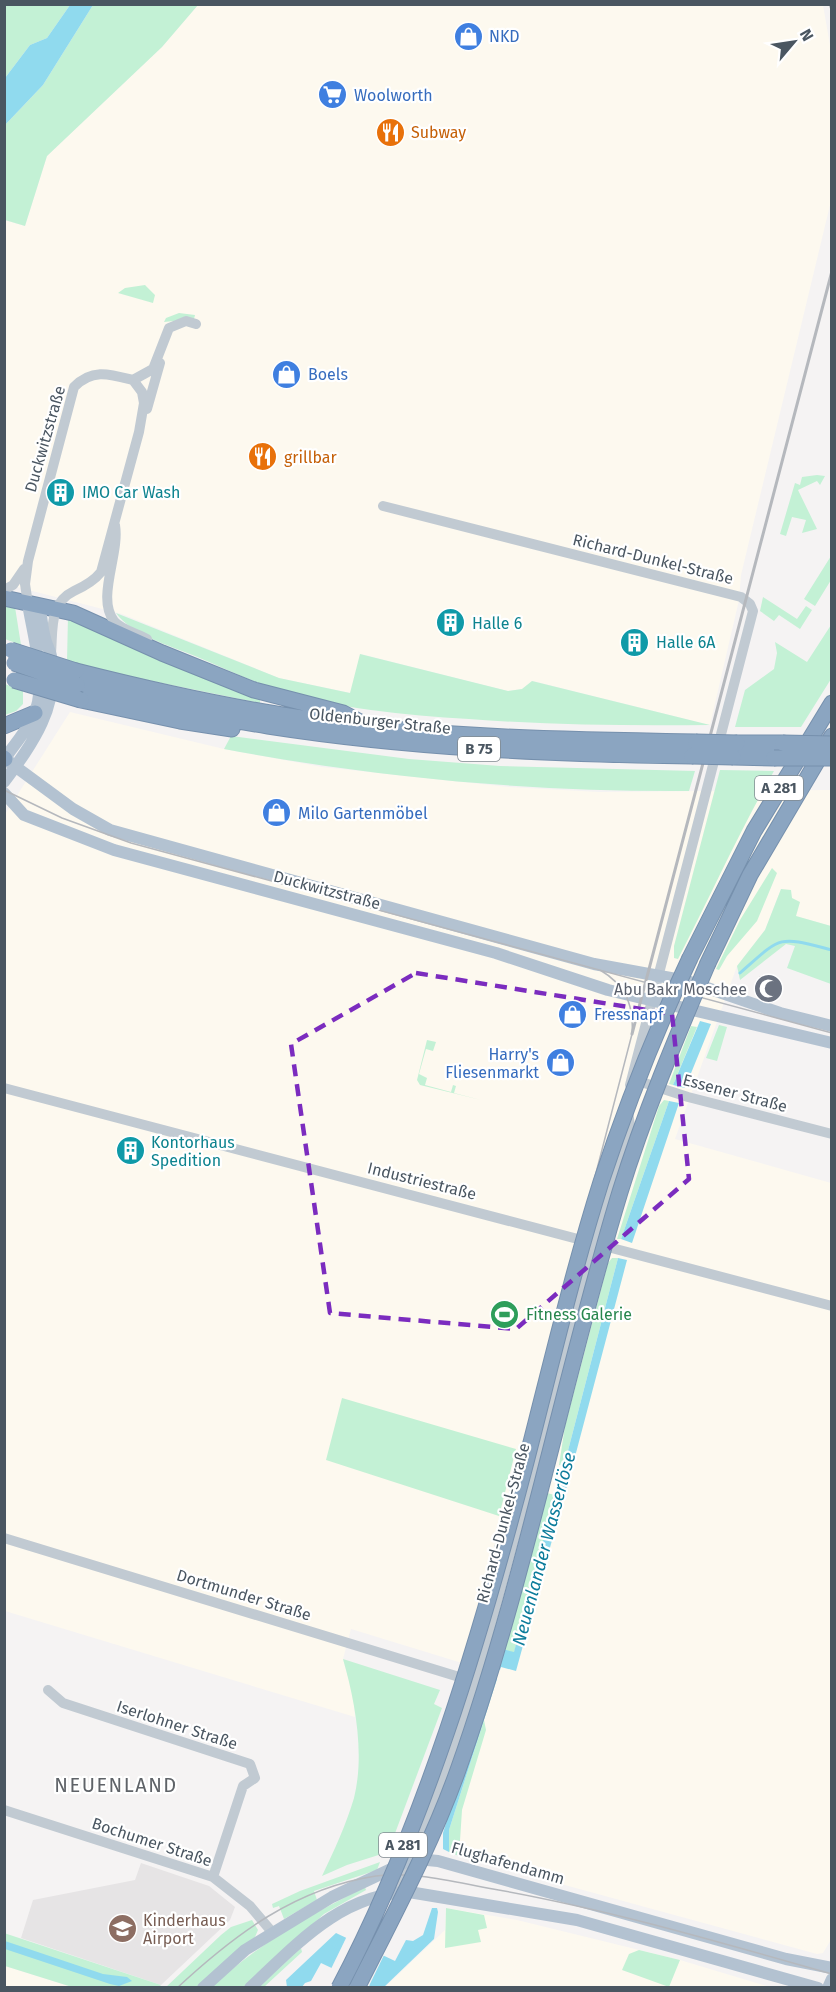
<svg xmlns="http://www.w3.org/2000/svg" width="836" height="1992" viewBox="0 0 836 1992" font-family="'Fira Sans',sans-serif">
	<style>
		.commercial { fill: #fdf9ef }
		.education { fill: #e6e4e5 }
		.green { fill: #c3f1d5 }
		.water { fill: #90daee }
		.pier { fill: #f5f3f3 }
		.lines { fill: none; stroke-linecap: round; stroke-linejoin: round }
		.stream { stroke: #90daee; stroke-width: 3 }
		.highway-casing { stroke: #7690ad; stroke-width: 17 }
		.minor { stroke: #c1cad2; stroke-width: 10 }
		.major { stroke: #b3c2d1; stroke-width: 12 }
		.highway { stroke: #8ba5c1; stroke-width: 15 }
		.tram { stroke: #b5b8bd; stroke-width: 1.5 }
		.rail { stroke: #b5b8bd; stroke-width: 3 }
		.highway-bridge-casing { stroke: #7690ad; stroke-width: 17; stroke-linecap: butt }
		.highway-bridge { stroke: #8ba5c1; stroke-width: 15 }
		.marked { fill: none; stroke: #7b2cbf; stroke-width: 4.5; stroke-dasharray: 12 8; stroke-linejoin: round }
		.labels { text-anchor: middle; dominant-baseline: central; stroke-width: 4.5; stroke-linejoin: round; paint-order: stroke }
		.shield { fill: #fff; stroke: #808990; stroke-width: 1.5 }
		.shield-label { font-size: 15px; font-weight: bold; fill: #4a5661 }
		.shop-label { font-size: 16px; fill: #366cbe; stroke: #fff; text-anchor: start }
		.food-label { font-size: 16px; fill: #c56008; stroke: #fff; text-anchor: start }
		.street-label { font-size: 16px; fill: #4a5661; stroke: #fff }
		.culture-label { font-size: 16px; fill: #0d838f; stroke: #fff; text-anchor: start }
		.worship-label { font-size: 16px; fill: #5b616d; stroke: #fff; text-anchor: end }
		.leisure-label { font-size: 16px; fill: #27864d; stroke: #fff; text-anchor: start }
		.education-label { font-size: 16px; fill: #785e54; stroke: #fff; text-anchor: start }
		.water-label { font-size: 18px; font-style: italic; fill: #0c7c9b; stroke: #fff }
		.quarter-label { font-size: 20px; letter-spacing: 1.5px; fill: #5f6368; stroke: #fff }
	</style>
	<rect width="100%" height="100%" fill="#f5f3f3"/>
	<path class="commercial" d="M198,5H823L831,51V201L741,575L739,600L710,725L533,681L522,689L508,691L361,654L351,693L279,678L122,614L5,584L4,220L25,226L47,156L162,47Z
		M70,712L224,749L322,767L509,787L599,792L831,790V926L795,916L792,899L781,889L765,930L737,966L675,1139L831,1183L832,1938L823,1953L817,1954L459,1856L462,1663L351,1629L343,1659L353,1694L355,1717L5,1611L4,816Z
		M446,1908L517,1920L680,1960L770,1987L384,1988L445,1930Z
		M5,1966L72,1987H5Z"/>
	<path class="education" d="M141,1863L209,1886L235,1907L230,1920L161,1985L21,1938L33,1900L135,1880Z"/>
	<path class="green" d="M5,5H70L47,38L30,45L5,78Z
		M93,5H198L162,47L47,156L25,226L5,220V125L43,85Z
		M145,285L155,295L153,303L118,293L125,288Z
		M179,313L195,315L194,319L164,322L166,318Z
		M817,475L825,476L820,485L817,481L798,490L817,529L802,533L806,520L792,517L786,536L780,534L795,483L800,485L802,477Z
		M831,556V580L815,606L804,599Z
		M763,597L797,619L806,606L812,610L800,629L779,615L774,621L760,611Z
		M4,604L15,607L21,645L5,639Z
		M116,613L279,678L350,693L360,654L508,691L522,689L532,681L710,725C630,726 549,725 469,719C404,715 337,709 275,689C248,680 222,667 195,656C169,645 133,636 116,613Z
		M68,616L216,683L260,698V703L137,678L67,661Z
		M831,625V679L801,727H735L745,690L774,669L777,653L775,642L807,662Z
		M5,684L23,691V704L16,711L5,715Z
		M231,736L409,759L500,766L695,771L689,791C533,792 378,778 224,749Z
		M720,770L774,771C739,832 710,897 678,959L674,958V946Z
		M772,868L777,873L757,921L727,956L719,970L716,969L740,920Z
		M781,889L791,890L792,898L800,902L796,916L831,926V984L787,968L795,946L786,944L740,980L737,966L765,930Z
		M719,1025L727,1027L717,1061L706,1058Z
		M691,1026L697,1027L673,1085L669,1084Z
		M427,1040L436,1042L433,1051L426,1049L419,1074L427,1078L425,1085L451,1092L453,1085L456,1086L454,1093L481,1100L420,1085L417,1080Z
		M664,1100L669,1101L621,1239H617L659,1106Z
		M612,1258H618L564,1466L559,1465L565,1426L608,1263Z
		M342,1398L516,1449L499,1516L326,1460Z
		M547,1493L555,1495L514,1653L505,1650Z
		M343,1659L440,1690L434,1704L442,1708L388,1852L347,1865L322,1876C334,1851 346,1825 354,1798C365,1754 355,1701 343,1659Z
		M484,1720L486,1730L462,1810L459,1856L449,1852V1830Z
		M380,1862L377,1870L314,1891L317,1900L284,1919L279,1906L273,1908L272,1904L300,1891Z
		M365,1887L366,1890L324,1914L243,1987L211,1988C256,1945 310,1915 365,1887Z
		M446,1908L484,1915L487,1928L478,1930L481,1942L445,1948Z
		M252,1920L258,1930L255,1937L196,1987L165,1988L221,1935L231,1927Z
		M4,1933L161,1985L158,1988L72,1987L5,1966Z
		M301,1948L302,1952L264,1987L258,1988Z
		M639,1950L680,1960L669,1987L622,1970L629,1954Z"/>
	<path class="water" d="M70,5H93L43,85L5,125V78L30,45L47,38Z
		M700,1021L711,1024L685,1088L673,1085Z
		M669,1101L679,1103L632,1243L621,1239Z
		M618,1258L627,1260L572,1468L564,1466Z
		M561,1474L570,1475L516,1671L501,1667L500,1670L493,1668L499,1648L514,1652L555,1495H559C561,1488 558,1483 561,1474Z
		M491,1676L497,1679L449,1830V1852L443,1849V1833Z
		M432,1908H437L438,1912L434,1939L384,1987H372L321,1963L311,1981L305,1983L302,1987H287L286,1980L336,1933L395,1961L406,1940L413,1941L423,1935Z
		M5,1941L103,1974L127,1977L132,1981L119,1986L110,1984L5,1949Z"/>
	<path class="pier" d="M347,1936L385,1953L368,1988L330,1971Z"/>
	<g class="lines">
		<path class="stream" d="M740,973C783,935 777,936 832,950
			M565,1478L569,1464"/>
		<defs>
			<path id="highway" d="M4,598L73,613L162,653L254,690L343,713L360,722
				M76,671C155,691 235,709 316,720C442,738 569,740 696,742
				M77,685C140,700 203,716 268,726C409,748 550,754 692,756
				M81,700L180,721L232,729
				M4,726L35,713
				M737,743H783
				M733,757L774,758
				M4,758L5,759
				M690,958L754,831L832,703
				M708,963L750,875L832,736"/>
		</defs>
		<use href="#highway" class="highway-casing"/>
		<path class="minor" d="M133,380L153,369L169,328L186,321L196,324
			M147,409L160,363
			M383,506L741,597L750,604L753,611L630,1085
			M115,525C120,554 96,598 114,621C120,629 138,634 147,639
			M4,590L13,585L24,569
			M28,604L25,584L28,561L74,387C92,368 110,374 133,380L142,392L144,403L139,432L101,572C94,581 85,586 74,591C49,603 53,629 51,653
			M632,1079L688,1097L832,1134
			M4,1088L832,1306
			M619,1135L621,1155
			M4,1538L469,1680
			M48,1690L63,1703L250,1764L255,1778L243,1786L213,1877
			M4,1810L213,1877L250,1906L272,1932
			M393,1893L442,1780L475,1682L607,1198L630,1126L628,1111"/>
		<path class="major" d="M4,759C16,743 34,722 38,702C44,672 33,634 28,604
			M5,759L73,809L110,830L594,964L687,981L780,1013L832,1026
			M4,782C33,743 60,706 51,656C50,650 46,644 45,638C42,628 41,617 40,606
			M4,793L24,815L114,850L496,953L608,990L832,1043
			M203,1988L245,1950L332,1897L406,1862L417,1859L438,1861L786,1959L832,1968
			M250,1988C297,1944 341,1894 409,1892L577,1920L818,1988
			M828,1988L832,1979"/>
		<use href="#highway" class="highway"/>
		<path class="tram" d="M4,790L62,818L131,843L832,1033
			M369,1956L393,1875L457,1709L632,1034C634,1006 626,985 600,970
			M177,1988C235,1934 296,1888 376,1876C415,1871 454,1882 493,1889C607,1909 719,1942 832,1974"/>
		<path class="rail" d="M830,4L832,10
			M632,1034L832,271"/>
		<defs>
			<path id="highway-bridge" d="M11,650L76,671
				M14,663L77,685
				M14,680L81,700
				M696,742L737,743
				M783,743L832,744
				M692,756L733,757
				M774,758H832
				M339,1988C424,1827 480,1638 526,1462C550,1369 572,1274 601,1182C626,1106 656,1030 690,958
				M357,1988C393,1916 431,1846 458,1770C525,1582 562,1383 620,1192C644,1114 676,1038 708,963"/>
		</defs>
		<use href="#highway-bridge" class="highway-bridge-casing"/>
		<use href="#highway-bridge" class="highway-bridge"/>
	</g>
	<path class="marked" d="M416,973L672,1014L689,1179L516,1329L330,1313L291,1044Z"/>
	<defs>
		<symbol id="shop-disc" viewBox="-11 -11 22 22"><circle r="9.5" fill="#3f7fe0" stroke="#fff"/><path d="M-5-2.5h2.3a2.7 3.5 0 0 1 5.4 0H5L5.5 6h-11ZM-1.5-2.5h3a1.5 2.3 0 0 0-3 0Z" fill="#fff"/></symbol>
		<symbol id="supermarket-disc" viewBox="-11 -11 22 22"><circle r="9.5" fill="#3f7fe0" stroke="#fff"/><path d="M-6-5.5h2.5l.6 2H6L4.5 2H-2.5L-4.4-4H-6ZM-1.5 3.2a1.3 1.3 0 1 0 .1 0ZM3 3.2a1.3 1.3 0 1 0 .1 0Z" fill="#fff"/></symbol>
		<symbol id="restaurant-disc" viewBox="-11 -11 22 22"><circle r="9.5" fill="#e8710a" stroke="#fff"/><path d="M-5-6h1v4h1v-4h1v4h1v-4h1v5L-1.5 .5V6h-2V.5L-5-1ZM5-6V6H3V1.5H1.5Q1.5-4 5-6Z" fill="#fff"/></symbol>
		<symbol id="building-disc" viewBox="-11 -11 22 22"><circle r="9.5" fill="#0f9aa8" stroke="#fff"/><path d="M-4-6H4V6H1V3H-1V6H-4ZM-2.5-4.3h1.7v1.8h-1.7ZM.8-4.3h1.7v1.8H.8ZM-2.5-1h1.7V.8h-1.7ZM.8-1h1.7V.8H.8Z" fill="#fff"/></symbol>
		<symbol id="mosque-disc" viewBox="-11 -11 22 22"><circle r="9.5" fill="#6b7280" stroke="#fff"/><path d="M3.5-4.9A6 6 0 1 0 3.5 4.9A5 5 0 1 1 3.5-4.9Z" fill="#fff"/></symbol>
		<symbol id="stadium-disc" viewBox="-11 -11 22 22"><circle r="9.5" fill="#2e9e5b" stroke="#fff"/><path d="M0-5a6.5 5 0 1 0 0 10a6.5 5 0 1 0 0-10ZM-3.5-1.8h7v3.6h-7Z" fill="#fff"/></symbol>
		<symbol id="school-disc" viewBox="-11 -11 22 22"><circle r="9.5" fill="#8d6e63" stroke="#fff"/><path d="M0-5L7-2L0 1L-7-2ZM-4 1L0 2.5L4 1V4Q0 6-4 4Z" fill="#fff"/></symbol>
	</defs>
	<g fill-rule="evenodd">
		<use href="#shop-disc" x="452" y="20" width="33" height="33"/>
		<use href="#supermarket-disc" x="316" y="78" width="33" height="33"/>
		<use href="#restaurant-disc" x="374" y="116" width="33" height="33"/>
		<use href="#shop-disc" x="270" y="358" width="33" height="33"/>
		<use href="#restaurant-disc" x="246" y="440" width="33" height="33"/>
		<use href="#building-disc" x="44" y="476" width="33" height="33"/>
		<use href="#building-disc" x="434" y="606" width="33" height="33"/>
		<use href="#building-disc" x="618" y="626" width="33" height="33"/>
		<use href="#shop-disc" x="260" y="796" width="33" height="33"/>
		<use href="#mosque-disc" x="752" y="972" width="33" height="33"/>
		<use href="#shop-disc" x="556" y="998" width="33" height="33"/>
		<use href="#shop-disc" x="544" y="1046" width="33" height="33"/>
		<use href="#building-disc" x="114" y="1134" width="33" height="33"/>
		<use href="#stadium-disc" x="488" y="1298" width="33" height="33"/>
		<use href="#school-disc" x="106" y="1912" width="33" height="33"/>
	</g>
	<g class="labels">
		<g class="shield">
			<rect x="458" y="737" width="42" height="24" rx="4.5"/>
			<rect x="755" y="776" width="48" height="24" rx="4.5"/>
			<rect x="379" y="1833" width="48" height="24" rx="4.5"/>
		</g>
		<g class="shield-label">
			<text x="479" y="749">B 75</text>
			<text x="779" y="788">A 281</text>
			<text x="403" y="1845">A 281</text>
		</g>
		<g class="shop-label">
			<text x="489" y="36">NKD</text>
			<text x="354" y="95">Woolworth</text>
			<text x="308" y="374">Boels</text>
			<text x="298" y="813">Milo Gartenmöbel</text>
			<text x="594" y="1014">Fressnapf</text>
			<text x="539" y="1054" text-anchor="end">Harry's<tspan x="539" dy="18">Fliesenmarkt</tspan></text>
		</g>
		<g class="food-label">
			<text x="411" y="132">Subway</text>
			<text x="284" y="457">grillbar</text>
		</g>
		<g class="street-label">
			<text transform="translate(45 439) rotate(-74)">Duckwitzstraße</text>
			<text transform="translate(653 559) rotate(14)">Richard-Dunkel-Straße</text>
			<text transform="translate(380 721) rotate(6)">Oldenburger Straße</text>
			<text transform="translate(327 890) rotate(15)">Duckwitzstraße</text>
			<text transform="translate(735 1093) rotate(15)">Essener Straße</text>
			<text transform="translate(422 1181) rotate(14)">Industriestraße</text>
			<text transform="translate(503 1523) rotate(-75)">Richard-Dunkel-Straße</text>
			<text transform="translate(244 1595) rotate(17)">Dortmunder Straße</text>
			<text transform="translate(177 1725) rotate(18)">Iserlohner Straße</text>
			<text transform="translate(152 1842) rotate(18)">Bochumer Straße</text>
			<text transform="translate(508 1863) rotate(16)">Flughafendamm</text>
		</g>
		<g class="culture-label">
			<text x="82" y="492">IMO Car Wash</text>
			<text x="472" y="623">Halle 6</text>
			<text x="656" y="642">Halle 6A</text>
			<text x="151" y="1142">Kontorhaus<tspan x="151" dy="18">Spedition</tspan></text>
		</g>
		<g class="worship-label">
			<text x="747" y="989">Abu Bakr Moschee</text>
		</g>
		<g class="leisure-label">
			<text x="526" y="1314">Fitness Galerie</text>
		</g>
		<g class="education-label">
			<text x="143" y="1920">Kinderhaus<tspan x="143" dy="18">Airport</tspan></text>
		</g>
		<g class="water-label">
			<text transform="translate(544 1549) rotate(-75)">Neuenlander Wasserlöse</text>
		</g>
		<g class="quarter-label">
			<text x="116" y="1785">NEUENLAND</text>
		</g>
	</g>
	<rect width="836" height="1992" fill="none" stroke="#4a5661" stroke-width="12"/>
	<g transform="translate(794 42) rotate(61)" stroke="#ffffff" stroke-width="4.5" paint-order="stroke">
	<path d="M0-4.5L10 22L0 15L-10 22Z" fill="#4a5661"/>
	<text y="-9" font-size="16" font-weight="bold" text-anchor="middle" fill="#4a5661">N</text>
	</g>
</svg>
